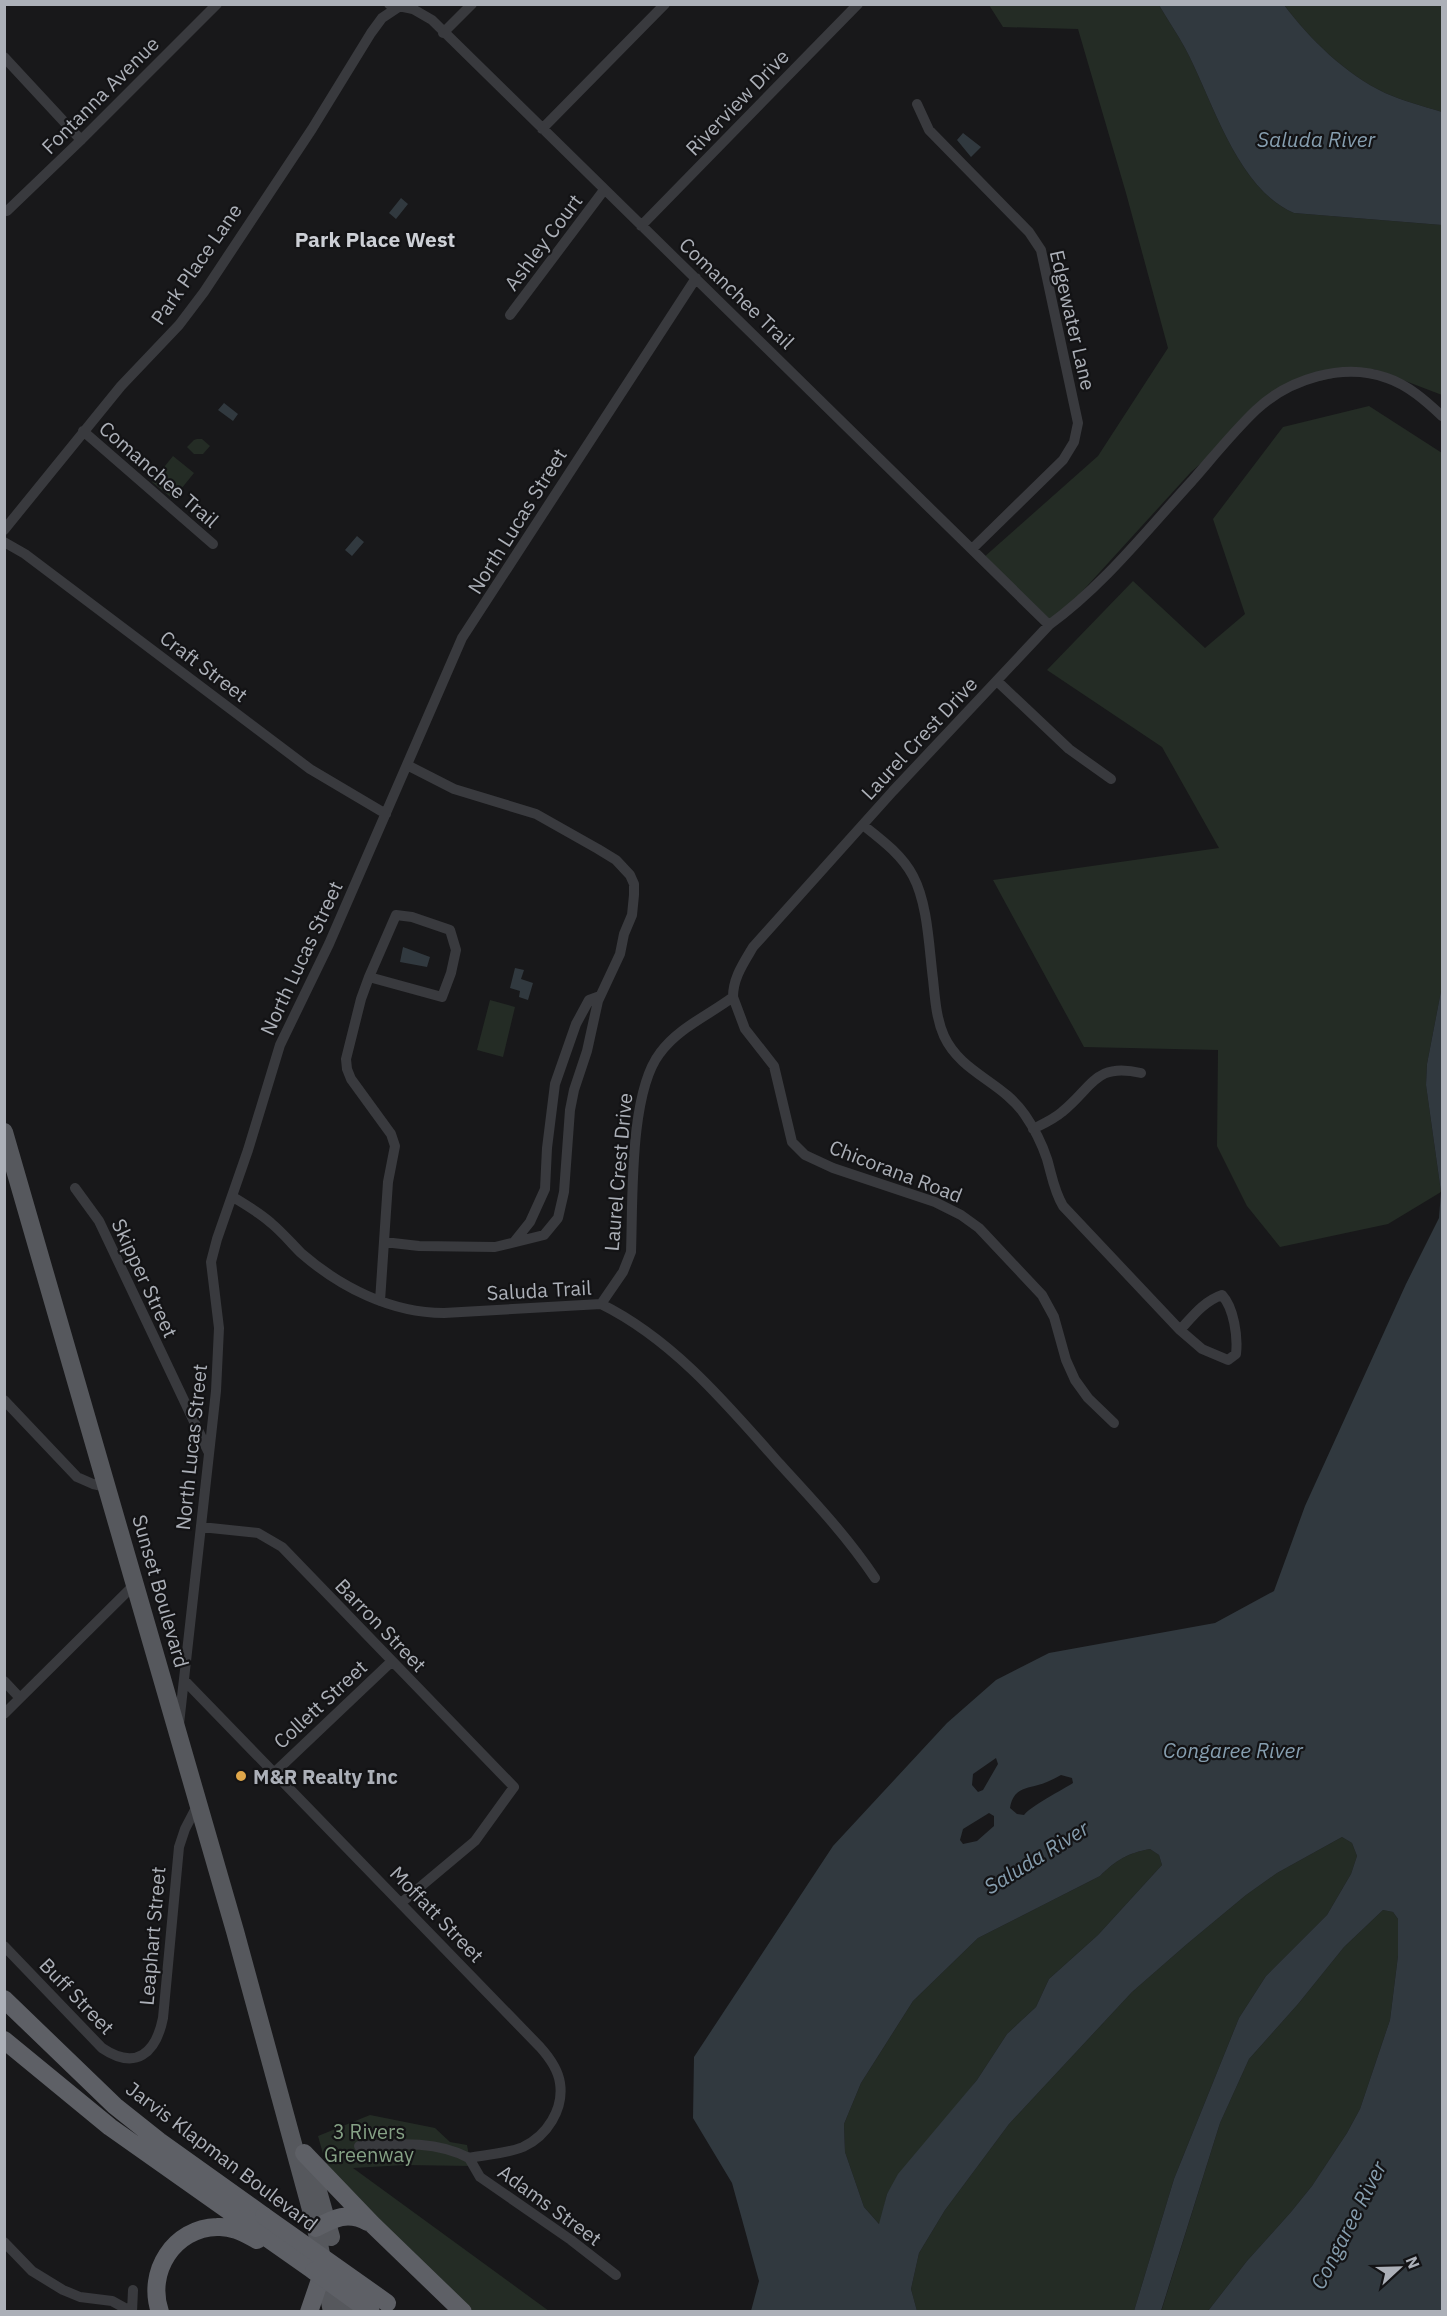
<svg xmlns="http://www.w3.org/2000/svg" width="1447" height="2316" viewBox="0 0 1447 2316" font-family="'IBM Plex Sans',sans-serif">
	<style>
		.green { fill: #242c25 }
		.water { fill: #31393f; fill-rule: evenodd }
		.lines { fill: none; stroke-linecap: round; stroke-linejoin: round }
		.minor { stroke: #393a3e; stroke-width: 10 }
		.primary { stroke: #56585d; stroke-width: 18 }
		.trunk { stroke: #5e6066; stroke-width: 18 }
		.trunk-bridge { stroke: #5e6066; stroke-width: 18 }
		.poi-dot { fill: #e0a74a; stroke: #131315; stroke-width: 2 }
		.labels { text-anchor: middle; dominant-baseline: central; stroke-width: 4.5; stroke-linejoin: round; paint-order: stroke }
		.street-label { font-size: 20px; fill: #acb0b8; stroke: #131315 }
		.poi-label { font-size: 20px; font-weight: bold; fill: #acb0b8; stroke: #131315; text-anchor: start }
		.park-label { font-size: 20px; fill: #85a185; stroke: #131315 }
		.water-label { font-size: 21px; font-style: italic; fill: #869eaf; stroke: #131315 }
		.neighbourhood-label { font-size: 21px; font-weight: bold; fill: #cccfd5; stroke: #131315 }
	</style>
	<rect width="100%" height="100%" fill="#18181a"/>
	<path class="green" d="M989,5H1159C1167,19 1177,33 1185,48C1213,100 1236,188 1294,213L1442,225V395L1374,369L1287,388L1191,472L1048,629L983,558L1098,456L1168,348L1126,193L1078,29L1003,27Z
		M1284,5H1442V112C1423,106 1403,101 1385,93C1344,73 1311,40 1284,5Z
		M1369,406L1442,453V986L1427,1064L1426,1085L1441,1192L1388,1224L1280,1247L1247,1206L1217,1146L1218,1050L1084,1047L993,880L1219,848L1162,747L1047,670L1133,581L1205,648L1245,614L1213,519L1283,427Z
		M197,439H202L210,446L203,454H194L187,447L194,440Z
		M173,456L194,473L173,499L152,482Z
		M490,1000L515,1007L503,1057L477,1050Z
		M1342,1837L1352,1843L1357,1856L1351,1874L1327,1915L1266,1976L1239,2018L1174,2179L1134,2311H917L911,2289L919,2253L945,2210L1009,2124L1132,1992L1187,1944L1246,1895L1277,1873Z
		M1150,1849L1159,1855L1162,1865L1098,1935L1049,1979L1036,2007L1007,2034L977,2080L887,2194L880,2225L864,2207L845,2152L844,2124L861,2083L913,2001L978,1938L1100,1876C1116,1860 1128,1853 1150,1849Z
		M1383,1910L1393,1912L1398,1919V1956L1390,2020L1360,2109L1347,2133L1312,2186L1291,2212L1247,2261L1208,2311L1161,2312L1220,2123L1249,2059L1298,2004L1344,1947Z
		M370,2115L435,2128L450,2142L467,2145L471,2166L405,2165L353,2168L549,2311H473L329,2175L318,2136Z"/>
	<path class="water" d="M1159,5H1284C1311,40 1344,73 1385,93C1403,101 1423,106 1442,112V225L1294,213C1236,188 1213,100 1185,48C1177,33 1167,19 1159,5Z
		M963,133L981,147L971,157L957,140Z
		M401,198L408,204L396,219L389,213Z
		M224,403L238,414L233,421L218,410Z
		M357,536L364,542L352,556L345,550Z
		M403,947L430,957L427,967L400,962Z
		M515,968L524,970L521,979L533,983L528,1000L519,997L520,991L510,988Z
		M1442,986V2311H1208L1247,2261L1291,2212L1312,2186L1347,2133L1360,2109L1390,2020L1398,1956V1919L1393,1912L1383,1910L1344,1947L1298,2004L1249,2059L1220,2123L1161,2311H1134L1174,2179L1239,2018L1266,1976L1327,1915L1351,1874L1357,1856L1352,1843L1342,1837L1277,1873L1246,1895L1187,1944L1132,1992L1009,2124L945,2210L919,2253L911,2289L917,2311H751L759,2281L732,2183L693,2118L694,2057L833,1846L947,1723L996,1680L1049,1653L1215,1623L1274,1591L1305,1506L1406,1284L1439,1218L1441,1192L1426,1085L1427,1064ZM996,1758L998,1764L983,1790L978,1792L972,1785L973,1774ZM1061,1775L1072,1778L1073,1783C1062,1790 1031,1806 1024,1815L1017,1814L1010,1808C1013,1790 1023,1789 1038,1785C1046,1783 1054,1779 1061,1775ZM989,1813L994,1816V1826L977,1841L963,1844L960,1840L963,1829ZM1150,1849L1159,1855L1162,1865L1098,1935L1049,1979L1036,2007L1007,2034L977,2080L898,2174L887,2194L879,2224L864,2207L845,2152L844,2124L861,2083L913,2001L978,1938L1100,1876C1116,1860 1128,1853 1150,1849Z"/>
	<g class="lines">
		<path class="minor" d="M389,4L413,9L432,20L1049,625
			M443,33L472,4
			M4,57L81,140
			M917,104L929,130L1029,232L1041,250L1078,423L1074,442L1063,460L972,549
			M542,129L665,4
			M7,211L81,140L217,4
			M641,226L858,4
			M510,315L604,190
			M83,431L213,544
			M4,530L121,386L179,325L204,292L312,129L371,33L382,18L400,6
			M4,542L25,554L310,769L386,814
			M997,681L1069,749L1111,779
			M863,825C882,840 902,855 913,876C928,904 929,948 933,979C935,998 936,1018 944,1036C961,1073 1003,1082 1025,1115C1034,1128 1042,1144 1047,1159C1052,1176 1054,1191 1063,1206L1180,1330
			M396,915L412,917L450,930L456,950L451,973L442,997L369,977Z
			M369,977L361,999L346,1059L347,1069L351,1079L391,1134L395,1146L388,1182L380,1301
			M733,997L745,1029L774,1066L792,1142L805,1155L833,1168L935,1202L961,1215L979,1228L1042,1295L1054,1317L1066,1360L1075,1380L1088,1398L1114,1423
			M1033,1129C1043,1124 1054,1119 1062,1112C1093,1087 1095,1062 1141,1073
			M75,1188L99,1221L208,1451
			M233,1197C246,1205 260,1213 271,1223C282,1232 291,1243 301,1253C340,1287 391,1313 444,1313L601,1304C672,1339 726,1403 778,1462C812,1499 847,1536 875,1578
			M384,1242L419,1246L495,1247L544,1235L558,1218L564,1192L570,1110L574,1090L587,1051L598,1001L620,954L624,934L632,915L634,895V884L630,875L616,860L598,849L536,814L454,789L407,765
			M514,1242L530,1222L545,1189L547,1148L555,1084L576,1024L589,1000L600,996
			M1222,1295C1234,1308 1238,1337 1236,1354L1228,1360L1202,1349L1180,1330C1192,1317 1204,1301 1222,1295Z
			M601,1304L623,1272L631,1252C633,1201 629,1093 660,1053C678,1028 709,1015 733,997C733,978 743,964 753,947L893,791L1049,625C1104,585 1146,531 1192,481C1213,457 1233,432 1256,410C1289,379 1343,362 1387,378C1408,385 1426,401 1442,416
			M4,1400L77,1477L93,1484L107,1487
			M201,1527L258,1533L282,1547L514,1787L475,1841L401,1903
			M4,1681L20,1698
			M185,1681L540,2047C549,2057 558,2069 560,2083C564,2109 547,2136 523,2147C506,2154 487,2154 469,2158
			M4,1714L135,1584
			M179,1724L216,1391L219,1328L211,1262L217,1239L248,1150L280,1045L329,944L462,638L696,278
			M274,1773L391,1662
			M4,1946L102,2048C136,2071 156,2053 163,2018L179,1847L185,1829L198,1804
			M359,2146C396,2144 435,2140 469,2158
			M469,2158L480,2177L571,2240L616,2275
			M4,2242L32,2271L63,2290L80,2297L112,2301L132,2312
			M132,2312L133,2290"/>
		<path class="primary" d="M4,1132L235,1931L316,2228L332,2312
			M314,2177L331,2237
			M341,2282L346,2312"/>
		<path class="trunk" d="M4,1999L115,2106L159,2141L264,2216
			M4,2040L110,2127L314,2271
			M304,2153L372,2224L463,2312
			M316,2228C334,2218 348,2211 368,2222
			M160,2312C146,2272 174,2228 217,2227C232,2226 244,2233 257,2240
			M309,2312L324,2268"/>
		<path class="trunk-bridge" d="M264,2216L387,2303
			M314,2271L371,2312"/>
	</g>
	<circle class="poi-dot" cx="241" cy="1776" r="6"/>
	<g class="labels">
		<g class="street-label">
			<text transform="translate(100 95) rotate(-45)">Fontanna Avenue</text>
			<text transform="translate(737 102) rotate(-46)">Riverview Drive</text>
			<text transform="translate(543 242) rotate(-53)">Ashley Court</text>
			<text transform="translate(196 264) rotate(-55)">Park Place Lane</text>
			<text transform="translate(737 293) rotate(44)">Comanchee Trail</text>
			<text transform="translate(1073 320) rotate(77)">Edgewater Lane</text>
			<text transform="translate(159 474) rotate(41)">Comanchee Trail</text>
			<text transform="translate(517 521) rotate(-58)">North Lucas Street</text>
			<text transform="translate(204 666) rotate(37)">Craft Street</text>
			<text transform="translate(919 738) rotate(-47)">Laurel Crest Drive</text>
			<text transform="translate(301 958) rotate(-65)">North Lucas Street</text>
			<text transform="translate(896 1171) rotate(21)">Chicorana Road</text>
			<text transform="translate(618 1172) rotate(-85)">Laurel Crest Drive</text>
			<text transform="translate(145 1278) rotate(65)">Skipper Street</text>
			<text transform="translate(539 1290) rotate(-3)">Saluda Trail</text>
			<text transform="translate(191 1447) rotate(-84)">North Lucas Street</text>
			<text transform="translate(161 1591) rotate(74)">Sunset Boulevard</text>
			<text transform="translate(381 1625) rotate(46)">Barron Street</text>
			<text transform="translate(320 1704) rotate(-43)">Collett Street</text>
			<text transform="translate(437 1914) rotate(46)">Moffatt Street</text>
			<text transform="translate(152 1936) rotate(-85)">Leaphart Street</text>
			<text transform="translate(77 1996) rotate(46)">Buff Street</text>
			<text transform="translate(222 2156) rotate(37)">Jarvis Klapman Boulevard</text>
			<text transform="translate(550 2205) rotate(36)">Adams Street</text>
		</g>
		<g class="poi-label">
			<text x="253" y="1776">M&amp;R Realty Inc</text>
		</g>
		<g class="park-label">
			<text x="369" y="2131">3 Rivers<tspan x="369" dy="23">Greenway</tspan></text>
		</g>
		<g class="water-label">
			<text x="1316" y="139">Saluda River</text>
			<text x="1233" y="1750">Congaree River</text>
			<text transform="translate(1036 1857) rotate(-32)">Saluda River</text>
			<text transform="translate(1348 2225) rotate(-63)">Congaree River</text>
		</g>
		<g class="neighbourhood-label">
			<text x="375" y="239">Park Place West</text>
		</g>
	</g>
	<rect width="1447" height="2316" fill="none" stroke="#acb0b8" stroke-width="12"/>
	<g transform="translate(1399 2268) rotate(68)" stroke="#131315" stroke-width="4.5" paint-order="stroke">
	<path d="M0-4.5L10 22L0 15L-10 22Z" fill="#acb0b8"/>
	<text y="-9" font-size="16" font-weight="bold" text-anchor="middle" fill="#acb0b8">N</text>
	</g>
</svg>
